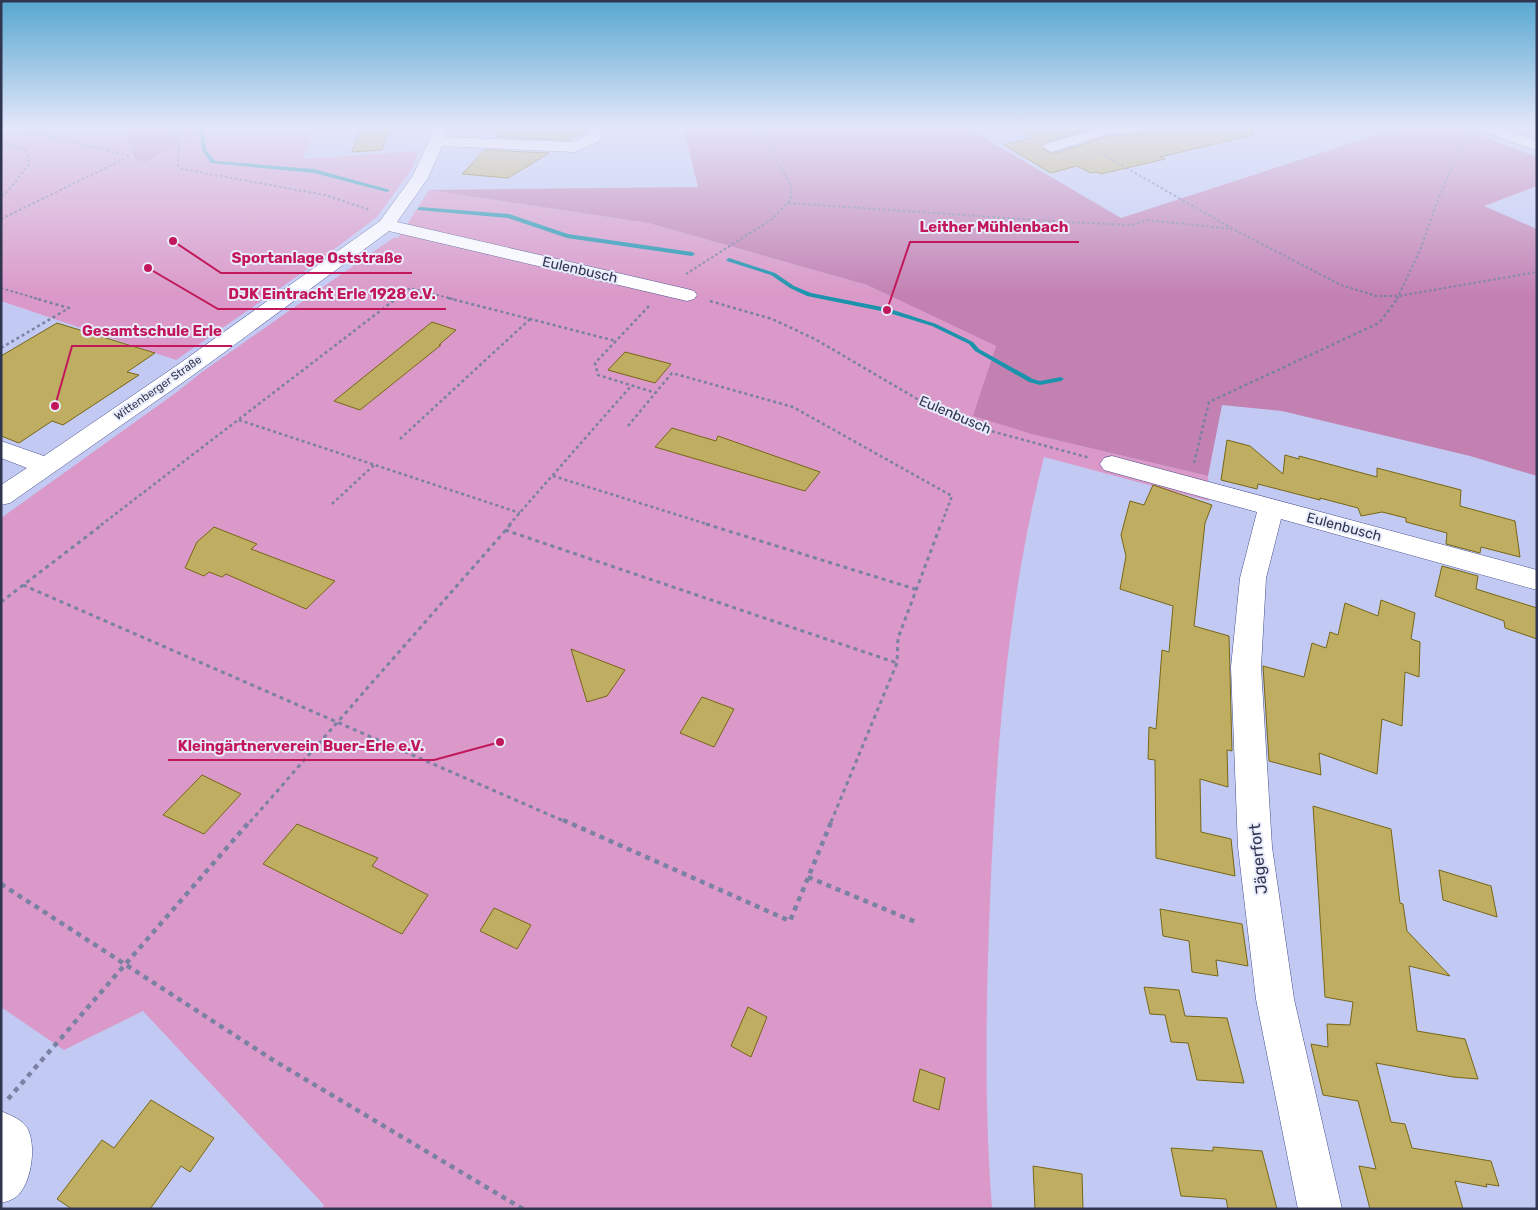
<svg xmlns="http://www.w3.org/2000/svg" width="1538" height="1210" viewBox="0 0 1538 1210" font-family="Rubik,sans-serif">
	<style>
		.green { fill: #da99c8 }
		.forest { fill: #c381b2 }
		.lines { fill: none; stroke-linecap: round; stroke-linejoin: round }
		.stream { fill: #1c93ac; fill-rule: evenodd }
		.building { fill: #bfad62; stroke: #776716 }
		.minor-casing { stroke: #49508c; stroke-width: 1 }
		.path-far3 { stroke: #7a81a3; stroke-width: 2; stroke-dasharray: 2.5 2.5; stroke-linecap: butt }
		.path-far2 { stroke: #7a81a3; stroke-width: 2.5; stroke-dasharray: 3 3; stroke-linecap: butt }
		.path-far1 { stroke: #7a81a3; stroke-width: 3; stroke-dasharray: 4 4; stroke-linecap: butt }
		.path { stroke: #7a81a3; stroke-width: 4.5; stroke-dasharray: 5 5; stroke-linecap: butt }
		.minor { fill: #fff; fill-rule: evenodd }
		.labels { text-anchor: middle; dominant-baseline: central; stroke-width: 4; stroke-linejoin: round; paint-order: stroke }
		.far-street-label { font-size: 11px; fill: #303550; stroke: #e9ecfb }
		.street-label { font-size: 14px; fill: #303550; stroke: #e9ecfb }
		.near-street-label { font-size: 16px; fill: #303550; stroke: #e9ecfb }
		.leader { fill: none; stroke: #c2185b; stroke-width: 2 }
		.callout-dot { fill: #c2185b; stroke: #e9ecfb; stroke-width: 2 }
		.callout-label { font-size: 15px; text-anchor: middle; font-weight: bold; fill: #c2185b; stroke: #e9ecfb; stroke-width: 4; stroke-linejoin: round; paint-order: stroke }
	</style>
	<rect width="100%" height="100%" fill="#c2caf3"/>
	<path class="green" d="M1,126H124L133,159L145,162L206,126H316L303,159L419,151L411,170L377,217L312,266L176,360L1,301Z
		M429,190L648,223L867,285L996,346L974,416L1035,435L1208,476L1209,501L1044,457C1007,603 996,752 990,901C986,1004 984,1107 992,1209H322L324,1205L143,1011L64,1050L1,1007V518L177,392L202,372L393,238L399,237Z"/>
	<path class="forest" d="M124,126H206V127L145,162L134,159Z
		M683,126H964L1121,218L1404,126H1456L1537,157V186L1484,206L1537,229V476L1470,456L1282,411L1222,405L1208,476L1035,435L973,416L996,346L867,285L648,223L429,190L698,187Z"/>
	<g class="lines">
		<path class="stream" d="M199,126H203L206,150L215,161L314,169L390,190L387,192L314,173L211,163L202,150Z
			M420,207L509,214L568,234L692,252L695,254L692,256L567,238L508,218L418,210V208Z
			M729,258L775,273L794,286L811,293L887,308L936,324L973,342L979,349L1033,379L1040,381L1061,377L1064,379L1061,381L1040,385L1029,382L975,351L969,344L932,326L886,312L807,296L790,288L771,275L727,261L726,260Z"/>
	</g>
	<path class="building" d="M361,126H390L382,150L352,152Z
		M507,126H554L589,128L569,140L497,137Z
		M1015,126H1100L1045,142L1041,147L1052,154L1108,136L1157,132L1166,126H1251L1253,135L1160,157L1165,159L1101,174L1096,172L1091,173L1077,166L1051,173L1004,145L1034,137Z
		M485,150L549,153L508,178L462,174Z
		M432,322L456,330L439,345H441L360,410L334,401Z
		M57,323L155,353L127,372L139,375L63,425L52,421L19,443L1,436V356Z
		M625,352L671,364L655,383L608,370Z
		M672,428L716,441L718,436L820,472L805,491L655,447Z
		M1227,440L1250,446L1283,474L1285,455L1299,459V456L1377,477V468L1461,490L1460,506L1515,521L1520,557L1481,547L1480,553L1446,544L1447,533L1406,522V518L1382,512L1361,516L1358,508L1320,498V500L1258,484L1257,489L1221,480Z
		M1153,485L1212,505L1205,523L1194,626L1229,636L1232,751L1227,750L1228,787L1200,779L1201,832L1231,839L1235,876L1156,858L1155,760L1148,759L1149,727L1156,729L1162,650L1169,652L1173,606L1120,589L1126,556L1121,535L1130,501L1144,505Z
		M214,527L257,544L251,549L335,581L306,609L226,574L222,577L209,572L204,576L185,568L197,542Z
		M1442,566L1478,576L1476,589L1537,608V639L1505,628L1504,621L1435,596Z
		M1381,600L1415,613L1411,639L1420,642L1419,677L1405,672L1402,726L1382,719L1377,774L1319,753L1321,775L1269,761L1263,666L1304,677L1312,643L1326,648L1330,632L1338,635L1345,603L1378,616Z
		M571,649L625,670L607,696L587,702Z
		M702,697L734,709L714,747L680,733Z
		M202,775L241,794L204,834L163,815Z
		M1313,806L1391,829L1400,903L1403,904L1407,931L1450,976L1409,966L1417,1031L1465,1039L1478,1079L1453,1077L1376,1063L1391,1122L1405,1124L1412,1148L1491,1161L1499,1186L1486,1184L1487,1187L1455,1181L1463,1209H1370L1359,1166L1376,1169L1358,1101L1323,1095L1311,1044L1328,1047L1327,1024L1350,1025L1353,1002L1325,997Z
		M297,824L378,858L372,866L428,895L402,934L263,864Z
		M1439,870L1491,886L1497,917L1443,900Z
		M494,908L531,925L517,949L480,931Z
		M1160,909L1242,924L1248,966L1216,960L1218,976L1192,972L1189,941L1163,936Z
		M1144,987L1179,990L1185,1016L1227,1018L1244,1083L1197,1080L1188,1043L1171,1042L1165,1015L1150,1014Z
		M748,1007L767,1017L751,1057L731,1046Z
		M920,1069L945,1078L939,1110L913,1101Z
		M151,1100L214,1138L190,1172L181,1166L150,1209H72L57,1199L102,1140L114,1148Z
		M1213,1147L1262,1151L1277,1209H1228L1226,1199L1181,1196L1171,1148L1213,1151Z
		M1033,1166L1082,1174L1083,1209H1035Z"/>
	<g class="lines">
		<defs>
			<path id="minor" d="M433,126H447L445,137L573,142L588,135L592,126H606L599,141L575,152L442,146L428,178L397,222L687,289L694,291L697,295L694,299L687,301L389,231L192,376L10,503L1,505V485L27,468L1,458V441L44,456L176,366L380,221L412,177L429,141Z
				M1106,126H1164L1157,130L1108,134L1051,152L1043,147L1046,144Z
				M1476,126H1496L1537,141V151L1478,129Z
				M1112,456L1537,570V590L1281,519L1266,578L1261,667L1272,847L1294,999L1342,1209H1298L1256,999L1238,847L1231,667L1240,578L1257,512L1104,470L1100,464L1104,458Z
				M1,1111C9,1115 19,1118 25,1125C38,1140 32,1185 16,1197C12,1200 6,1202 1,1203Z"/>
		</defs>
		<use href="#minor" class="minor-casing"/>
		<path class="path-far3" d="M172,126L179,139L178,165L182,169L325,195L370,210
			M1,142L25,151L30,163L8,191L1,196
			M1100,153L1235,230L1341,285L1376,296H1399L1537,272
			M788,203L1066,222L1131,225L1148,220L1232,229
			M1,219L130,156L5,126
			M686,274L772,219L791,199V186L758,126
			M1,288L38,299
			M396,299L410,288L453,299
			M1397,299L1421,248L1439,197L1462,146L1470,140"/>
		<path class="path-far2" d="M448,298L616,341
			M710,301L772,319L815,339L924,403L991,431L1090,458
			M649,306L595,363L598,375L656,393
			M1,348L69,308L34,298
			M239,420L520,513
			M628,426L672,373L793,407L952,496L941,525
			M400,439L530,319
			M1194,463L1209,402L1379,323L1398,298
			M553,476L710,525
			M332,504L374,465
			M101,525L397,298
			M509,525L631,386"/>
		<path class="path-far1" d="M706,524L915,589
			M505,530L897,663
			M23,585L566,822
			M1,602L103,524
			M250,822L511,524
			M831,822L897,663L898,638L941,524"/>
		<path class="path" d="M563,820L790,921L832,820
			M808,877L918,923
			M1,884L273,1060L523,1209
			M8,1099L251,820"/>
		<use href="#minor" class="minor"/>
	</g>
	<linearGradient id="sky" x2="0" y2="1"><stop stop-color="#56a7d0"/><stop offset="0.43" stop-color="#e4e7fa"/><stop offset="1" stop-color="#e4e7fa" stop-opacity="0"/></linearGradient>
	<rect width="1538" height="295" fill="url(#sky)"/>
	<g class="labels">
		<g class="far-street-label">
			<text transform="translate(158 388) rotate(-35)">Wittenberger Straße</text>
		</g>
		<g class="street-label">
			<text transform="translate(580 270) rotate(13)">Eulenbusch</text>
			<text transform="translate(955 415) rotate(23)">Eulenbusch</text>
			<text transform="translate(1344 527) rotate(15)">Eulenbusch</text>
		</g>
		<g class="near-street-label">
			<text transform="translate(1258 859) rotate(-96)">Jägerfort</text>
		</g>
	</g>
	<path class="leader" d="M887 310L910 242H1079M173 241L221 273H412M148 268L218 309H446M55 406L72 346H232M500 742L434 760H168"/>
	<g class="callout-dot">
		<circle cx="887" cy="310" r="5"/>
		<circle cx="173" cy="241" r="5"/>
		<circle cx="148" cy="268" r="5"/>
		<circle cx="55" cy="406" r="5"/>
		<circle cx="500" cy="742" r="5"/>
	</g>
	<g class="callout-label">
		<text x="994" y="232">Leither Mühlenbach</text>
		<text x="317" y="263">Sportanlage Oststraße</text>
		<text x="332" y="299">DJK Eintracht Erle 1928 e.V.</text>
		<text x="152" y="336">Gesamtschule Erle</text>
		<text x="301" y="751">Kleingärtnerverein Buer-Erle e.V.</text>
	</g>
	<rect width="1538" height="1210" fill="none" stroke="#303550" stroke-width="5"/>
</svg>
